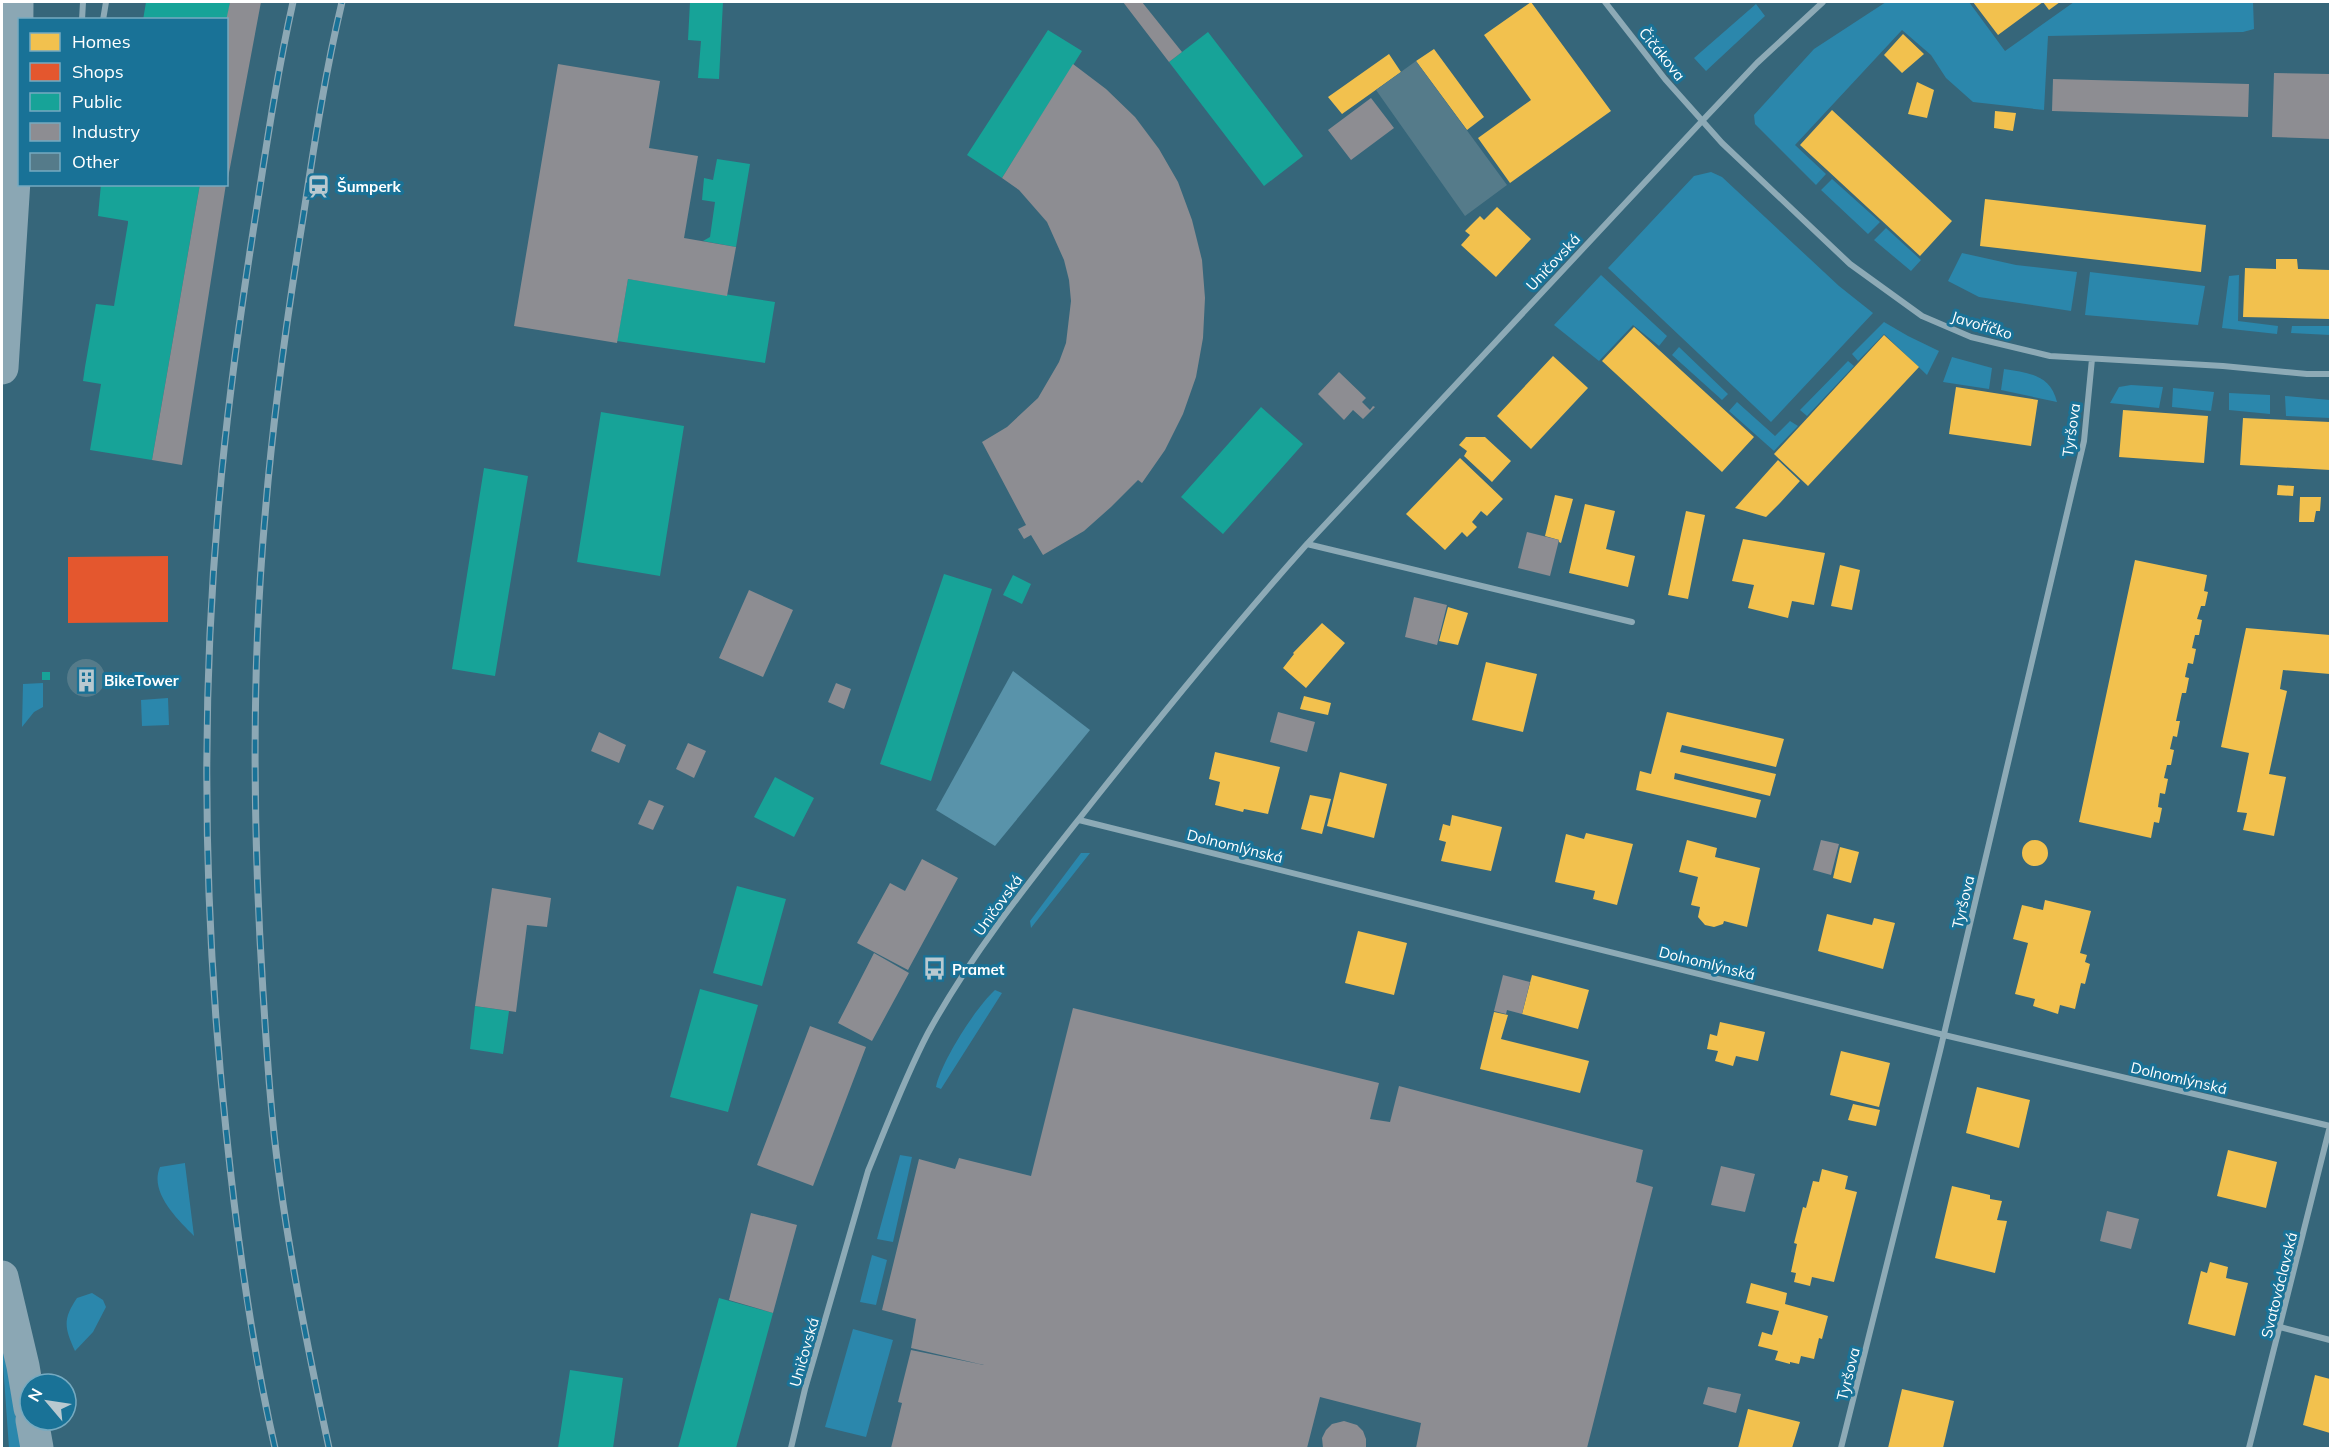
<svg xmlns="http://www.w3.org/2000/svg" width="2332" height="1450" viewBox="0 0 2332 1450" font-family="Mulish,sans-serif">
	<style>
		.green { fill: #2b87ac }
		.water { fill: #5993aa }
		.homes { fill: #f2c14e }
		.shops { fill: #e4572e }
		.public { fill: #17a398 }
		.industry { fill: #8d8d92 }
		.building { fill: #557b8a }
		.lines { fill: none; stroke-linecap: round; stroke-linejoin: round }
		.street { stroke: #8daab6; stroke-width: 6 }
		.primary { stroke: #8ba7b4; stroke-width: 33 }
		.rail-casing { stroke: #8ca8b5; stroke-width: 7 }
		.rail { stroke: #197297; stroke-width: 4.5; stroke-dasharray: 14; stroke-linecap: butt }
		.labels { text-anchor: middle; dominant-baseline: central; stroke-width: 6; stroke-linejoin: round; paint-order: stroke }
		.street-label { font-size: 15px; fill: #fff; stroke: #197297 }
		.poi-label { font-size: 15px; font-weight: bold; fill: #fff; stroke: #197297; text-anchor: start }
	</style>
	<rect width="100%" height="100%" fill="#36667a"/>
	<path class="green" d="M1886,2H1969L2005,51L2074,2H2253L2254,29L2243,32L2048,36L2044,110L1973,102L1946,78L1931,55L1902,30L1795,145L1826,174L1816,185L1755,124L1754,115L1814,49Z
		M1756,4L1765,16L1706,71L1694,58Z
		M1711,172L1722,177L1839,286L1873,313L1771,422L1608,268L1694,176Z
		M1832,179L1880,222L1868,234L1821,190Z
		M1886,228L1921,260L1911,271L1874,240Z
		M1962,253L2016,265L2077,272L2071,311L1979,297L1948,281Z
		M2090,272L2205,286L2198,325L2085,315Z
		M1601,275L1667,336L1659,346L1633,325L1599,361L1554,325Z
		M2239,275L2238,321L2278,326L2277,334L2222,328L2229,276Z
		M1884,322L1908,336L1939,351L1927,375L1884,334L1858,361L1852,354Z
		M2292,326H2330V335L2291,333Z
		M1679,347L1728,394L1722,400L1672,355Z
		M1952,357L1992,368L1989,389L1943,382Z
		M1848,361L1854,366L1807,416L1800,410Z
		M2004,369C2028,373 2050,374 2057,402L2001,390Z
		M2131,385L2163,387L2159,408L2110,403L2119,387Z
		M2173,388L2214,392L2211,411L2172,407Z
		M2229,393L2270,395V414L2229,410Z
		M2285,396L2330,400V418L2286,416Z
		M1737,402L1775,436L1790,421L1798,426L1774,451L1729,411Z
		M43,683V707L34,712L22,727L23,684Z
		M168,698L169,725L142,726L141,700Z
		M1081,853H1090L1031,928L1030,921Z
		M995,990L1002,993L941,1089L936,1087C941,1062 976,1007 995,990Z
		M900,1155L912,1157L893,1242L877,1239Z
		M185,1163V1164L194,1236C177,1219 149,1192 160,1167Z
		M872,1255L887,1260L876,1305L860,1302Z
		M92,1293L103,1300L106,1307L93,1332L75,1351C64,1327 63,1319 77,1298Z
		M853,1329L893,1340L866,1437L825,1427Z
		M5,1349L21,1448H9L2,1350Z"/>
	<path class="water" d="M1013,671L1090,730L995,846L936,810Z"/>
	<path class="homes" d="M1531,2L1611,111L1510,183L1478,138L1531,100L1484,35Z
		M1973,2H2060L2049,10L2043,2L1998,35Z
		M1903,34L1924,54L1902,73L1884,55Z
		M1434,49L1484,117L1467,130L1416,61Z
		M1389,54L1401,72L1342,114L1328,97Z
		M1917,82L1934,90L1927,118L1908,114Z
		M1832,110L1952,221L1920,256L1800,145Z
		M1995,111L2016,113L2013,131L1994,128Z
		M1985,199L2206,225L2201,272L1980,246Z
		M1497,207L1531,239L1496,277L1461,245L1470,235L1465,231L1480,216L1484,220Z
		M2276,259H2297L2298,269L2330,270V319L2243,317L2245,268L2276,269Z
		M1634,327L1754,437L1722,472L1602,361Z
		M1884,335L1919,367L1808,486L1774,454Z
		M1553,356L1588,388L1531,449L1497,416Z
		M1956,387L2038,400L2031,446L1949,434Z
		M2123,410L2208,416L2204,463L2119,457Z
		M2243,418L2330,422V470L2240,465Z
		M1466,437H1485L1511,461L1492,482L1464,456L1467,451L1459,445Z
		M1460,458L1503,499L1487,516L1481,511L1472,522L1477,527L1467,537L1462,532L1445,550L1406,514Z
		M1778,460L1800,481L1780,503L1766,517L1735,508Z
		M2278,485L2294,486L2293,496L2277,495Z
		M1555,495L1573,499L1561,543L1559,542V540L1545,536Z
		M2300,497H2321L2320,511H2316L2314,522H2299Z
		M1585,504L1615,511L1606,549L1635,556L1628,587L1569,573Z
		M1686,511L1705,515L1688,599L1668,595Z
		M1743,539L1825,553L1814,605L1792,601L1788,618L1748,608L1754,585L1732,581Z
		M2135,560L2207,575L2204,591L2208,592L2205,606H2201L2197,619L2202,620L2199,635H2195L2192,648L2196,649L2193,664L2188,663L2185,677L2189,678L2186,693H2182L2176,721H2180L2177,737L2173,736L2170,749L2174,750L2171,765H2167L2164,778L2168,779L2165,794L2160,793L2158,807L2162,808L2159,823L2154,822L2151,838L2079,822Z
		M1840,565L1860,570L1852,610L1831,606Z
		M1448,607L1468,613L1458,645L1439,641Z
		M1322,623L1345,643L1306,688L1283,668L1294,654L1293,653Z
		M2246,628L2330,635V674L2283,670L2280,689L2287,691L2269,774L2286,777L2274,836L2243,830L2247,813L2237,812L2249,753L2221,747Z
		M1486,662L1537,674L1523,732L1472,720Z
		M1304,696L1331,703L1328,715L1300,709Z
		M1667,712L1784,739L1776,767L1682,745L1680,752L1776,774L1770,796L1675,773L1674,779L1761,800L1756,818L1636,790L1640,771L1651,774Z
		M1215,752L1280,767L1268,814L1244,809L1243,812L1215,805L1220,782L1209,779Z
		M1340,772L1387,784L1374,838L1327,826Z
		M1310,795L1331,799L1322,834L1301,829Z
		M1452,815L1502,827L1491,871L1441,861L1446,842L1439,840L1443,824L1450,826Z
		M1586,833L1633,844L1617,905L1593,899L1595,891L1555,882L1566,834L1584,839Z
		M1687,840L1717,848L1715,857L1760,868L1747,927L1724,921L1723,924L1714,927L1705,925L1698,917L1700,907L1691,905L1698,877L1679,872Z
		M2022 853a13 13 0 1 1 26 0a13 13 0 1 1-26 0Z
		M1840,847L1859,852L1851,883L1833,878Z
		M2045,900L2091,911L2080,953L2087,955L2085,962L2090,964L2085,984L2081,983L2075,1009L2060,1005L2058,1014L2033,1006L2035,999L2015,994L2028,943L2013,939L2022,905L2043,910Z
		M1827,914L1872,925L1874,918L1895,923L1883,969L1818,951Z
		M1358,931L1407,943L1394,995L1345,983Z
		M1532,975L1589,990L1578,1029L1522,1014Z
		M1494,1012L1508,1015L1501,1039L1589,1061L1580,1093L1480,1069Z
		M1720,1022L1765,1032L1758,1061L1736,1056L1733,1066L1715,1061L1718,1051L1707,1049L1710,1034L1717,1036Z
		M1841,1051L1890,1063L1879,1107L1830,1095Z
		M1977,1087L2030,1100L2019,1148L1966,1133Z
		M1853,1104L1880,1110L1876,1126L1848,1120Z
		M2228,1150L2277,1162L2266,1208L2217,1196Z
		M1822,1169L1848,1176L1845,1189L1857,1192L1834,1282L1812,1277L1810,1286L1794,1282L1796,1273L1791,1272L1797,1244L1794,1243L1803,1207L1806,1208L1813,1181L1819,1182Z
		M1952,1186L1990,1195V1199L2002,1201L1997,1220L2007,1221L1995,1273L1935,1258Z
		M2210,1262L2228,1267L2226,1278L2248,1283L2235,1336L2188,1324L2201,1271L2207,1273Z
		M1751,1283L1787,1293L1785,1304L1828,1316L1822,1339L1819,1338L1814,1359L1801,1356L1799,1364L1790,1362V1364L1775,1360L1778,1351L1758,1346L1762,1332L1772,1335L1779,1311L1746,1303Z
		M2315,1375L2330,1379V1433L2303,1425Z
		M1902,1389L1954,1401L1943,1448H1888Z
		M1748,1409L1800,1422L1792,1448H1738Z"/>
	<path class="shops" d="M168,556V622L68,623V557Z"/>
	<path class="public" d="M146,2H230L227,20H143Z
		M690,2H723L719,79L698,78L701,41L688,40Z
		M1048,30L1082,51L1002,178L967,155Z
		M1208,32L1303,156L1264,186L1169,62Z
		M717,159L750,164L736,247L703,241L710,237L715,202L702,200L704,178L713,180Z
		M101,184H200L152,460L90,450L101,384L83,381L85,367L96,304L114,306L128,223V221L98,216Z
		M628,279L775,302L765,363L617,341Z
		M1261,407L1303,444L1223,534L1181,497Z
		M601,412L684,426L660,576L577,562Z
		M484,468L528,476L495,676L452,669Z
		M944,574L992,589L931,781L880,764Z
		M1013,575L1031,584L1022,604L1003,595Z
		M42,672H50V680H42Z
		M775,777L814,798L794,837L754,817Z
		M737,886L786,899L762,986L713,973Z
		M700,989L758,1005L728,1112L670,1097Z
		M475,1006L509,1011L503,1054L470,1049Z
		M719,1298L773,1313L736,1448H678Z
		M570,1370L623,1378L613,1448H558Z"/>
	<path class="industry" d="M230,2H261L228,178L226,21Z
		M1123,2H1142L1182,52L1169,62Z
		M558,64L660,81L649,148L698,156L684,238L736,247L727,296L628,279L617,343L514,326Z
		M1073,64L1106,89L1135,117L1159,149L1178,182L1192,220L1202,260L1205,298L1203,338L1196,377L1183,414L1165,450L1142,483L1138,480L1111,507L1084,531L1043,555L1031,535L1024,539L1018,529L1026,525L982,442L1007,427L1038,398L1059,362L1066,343L1071,301L1069,280L1064,260L1047,222L1019,190L1002,178Z
		M2274,73L2330,74V139L2272,137Z
		M2053,79L2249,84L2248,117L2052,111Z
		M1371,98L1394,128L1351,160L1328,130Z
		M200,184H226L182,465L152,460Z
		M1339,372L1366,398L1362,402L1370,410L1373,406L1375,407L1363,419L1353,410L1344,420L1318,394Z
		M1527,532L1559,540L1550,576L1518,568Z
		M749,590L793,610L763,677L719,658Z
		M1414,597L1447,605L1437,645L1405,637Z
		M836,683L851,689L844,709L828,702Z
		M1278,712L1315,722L1307,752L1270,742Z
		M599,732L626,745L619,763L591,751Z
		M688,743L706,751L694,778L676,769Z
		M649,800L664,806L653,830L638,824Z
		M1821,840L1839,844L1831,875L1813,870Z
		M922,859L958,878L908,970L857,943L890,883L905,891Z
		M492,888L551,898L547,927L527,925L516,1012L475,1006Z
		M874,953L909,973L872,1041L838,1023Z
		M1503,975L1530,982L1522,1014L1507,1010L1506,1014L1494,1011Z
		M1073,1008L1379,1083L1370,1119L1390,1122L1399,1086L1643,1150L1636,1182L1653,1187L1587,1448H1416L1421,1423L1320,1397L1307,1448H891L902,1403L898,1402L911,1350L984,1365L911,1348L916,1319L882,1310L919,1159L955,1169L959,1158L1031,1176Z
		M810,1026L866,1047L813,1186L757,1165Z
		M1721,1166L1755,1174L1745,1212L1711,1205Z
		M2107,1211L2139,1219L2131,1249L2100,1241Z
		M751,1213L797,1225L773,1313L729,1300Z
		M1708,1387L1741,1394L1736,1413L1703,1404Z
		M1344,1421L1357,1425L1363,1431L1366,1439V1448H1323L1322,1438L1326,1430L1332,1424Z"/>
	<path class="building" d="M1416,61L1507,185L1465,216L1376,90Z
		M67 678a19 19 0 1 1 38 0a19 19 0 1 1-38 0Z"/>
	<g class="lines">
		<path class="street" d="M1605,2L1665,79L1722,143L1850,264L1922,316L1971,337L2050,356L2223,366L2307,374H2330
			M82,20L83,2
			M103,20L106,2
			M1307,544L1632,622
			M1079,820L1944,1035L2330,1126
			M2280,1327L2330,1340
			M791,1448L805,1389L868,1171C887,1125 905,1077 928,1033C974,949 1035,875 1094,800C1163,713 1233,627 1307,544L1703,120L1757,63L1823,2
			M1841,1448L1940,1051L2084,441L2092,359
			M2249,1448L2330,1126"/>
		<path class="primary" d="M2,368L16,149L17,2
			M2,1277L23,1366L30,1408
			M32,1420L37,1448"/>
		<defs>
			<path id="rail" d="M275,1448C251,1344 237,1237 226,1130C204,922 200,710 219,501C227,411 239,322 253,232C265,155 276,78 293,2
				M329,1448C310,1360 292,1271 280,1182C271,1119 267,1055 263,992C253,834 251,674 265,516C273,416 287,317 303,218C314,146 325,73 342,2"/>
		</defs>
		<use href="#rail" class="rail-casing"/>
		<use href="#rail" class="rail"/>
	</g>
	<defs>
		<symbol id="station-bare" viewBox="-9 -9 18 18"><path d="M-3-6H3Q5-6 5-4V2Q5 4 3 4L4.5 6H3L1.5 4h-3L-3 6H-4.5L-3 4Q-5 4-5 2V-4Q-5-6-3-6ZM-3.5-4v3h7v-3ZM-3.5 1v1.5H-2V1ZM2 1v1.5H3.5V1Z" fill="#b9c9d0" stroke="#197297" stroke-width="2.5" paint-order="stroke"/></symbol>
		<symbol id="building-bare" viewBox="-9 -9 18 18"><path d="M-4-6H4V6H1V3H-1V6H-4ZM-2.5-4.3h1.7v1.8h-1.7ZM.8-4.3h1.7v1.8H.8ZM-2.5-1h1.7V.8h-1.7ZM.8-1h1.7V.8H.8Z" fill="#b9c9d0" stroke="#197297" stroke-width="2.5" paint-order="stroke"/></symbol>
		<symbol id="bus-bare" viewBox="-9 -9 18 18"><path d="M-5-6H5V4H4V6H2V4H-2V6H-4V4H-5ZM-3.5-4V0h7V-4ZM-3.5 1.2v1.5H-2V1.2ZM2 1.2v1.5H3.5V1.2Z" fill="#b9c9d0" stroke="#197297" stroke-width="2.5" paint-order="stroke"/></symbol>
	</defs>
	<g fill-rule="evenodd">
		<use href="#station-bare" x="302" y="170" width="33" height="33"/>
		<use href="#building-bare" x="70" y="664" width="33" height="33"/>
		<use href="#bus-bare" x="918" y="952" width="33" height="33"/>
	</g>
	<g class="labels">
		<g class="street-label">
			<text transform="translate(1662 54) rotate(51)">Čičákova</text>
			<text transform="translate(1553 262) rotate(-47)">Uničovská</text>
			<text transform="translate(1982 325) rotate(17)">Javoříčko</text>
			<text transform="translate(2071 430) rotate(-82)">Tyršova</text>
			<text transform="translate(1235 846) rotate(14)">Dolnomlýnská</text>
			<text transform="translate(1963 902) rotate(-77)">Tyršova</text>
			<text transform="translate(998 905) rotate(-54)">Uničovská</text>
			<text transform="translate(1707 963) rotate(14)">Dolnomlýnská</text>
			<text transform="translate(2179 1078) rotate(13)">Dolnomlýnská</text>
			<text transform="translate(2279 1285) rotate(-76)">Svatováclavská</text>
			<text transform="translate(804 1352) rotate(-74)">Uničovská</text>
			<text transform="translate(1848 1374) rotate(-76)">Tyršova</text>
		</g>
		<g class="poi-label">
			<text x="337" y="186">Šumperk</text>
			<text x="104" y="680">BikeTower</text>
			<text x="952" y="969">Pramet</text>
		</g>
	</g>
	<rect width="2332" height="1450" fill="none" stroke="#ffffff" stroke-width="6"/>
	<rect x="18" y="18" width="210" height="168" fill="#197297" stroke="#75aac1" stroke-width="1.5"/>
	<rect x="30" y="33" width="30" height="18" fill="#f2c14e" stroke="#75aac1" stroke-width="1.5"/>
	<text x="72" y="48" font-size="18" fill="#ffffff">Homes</text>
	<rect x="30" y="63" width="30" height="18" fill="#e4572e" stroke="#75aac1" stroke-width="1.5"/>
	<text x="72" y="78" font-size="18" fill="#ffffff">Shops</text>
	<rect x="30" y="93" width="30" height="18" fill="#17a398" stroke="#75aac1" stroke-width="1.5"/>
	<text x="72" y="108" font-size="18" fill="#ffffff">Public</text>
	<rect x="30" y="123" width="30" height="18" fill="#8d8d92" stroke="#75aac1" stroke-width="1.5"/>
	<text x="72" y="138" font-size="18" fill="#ffffff">Industry</text>
	<rect x="30" y="153" width="30" height="18" fill="#557b8a" stroke="#75aac1" stroke-width="1.5"/>
	<text x="72" y="168" font-size="18" fill="#ffffff">Other</text>
	<g transform="translate(48 1402) rotate(299)"><circle r="28" fill="#197297" stroke="#75aac1" stroke-width="1.5"/>
	<path d="M0-4.5L10 22L0 15L-10 22Z" fill="#b9c9d0"/>
	<text y="-9" font-size="16" font-weight="bold" text-anchor="middle" fill="#ffffff">N</text>
	</g>
</svg>
